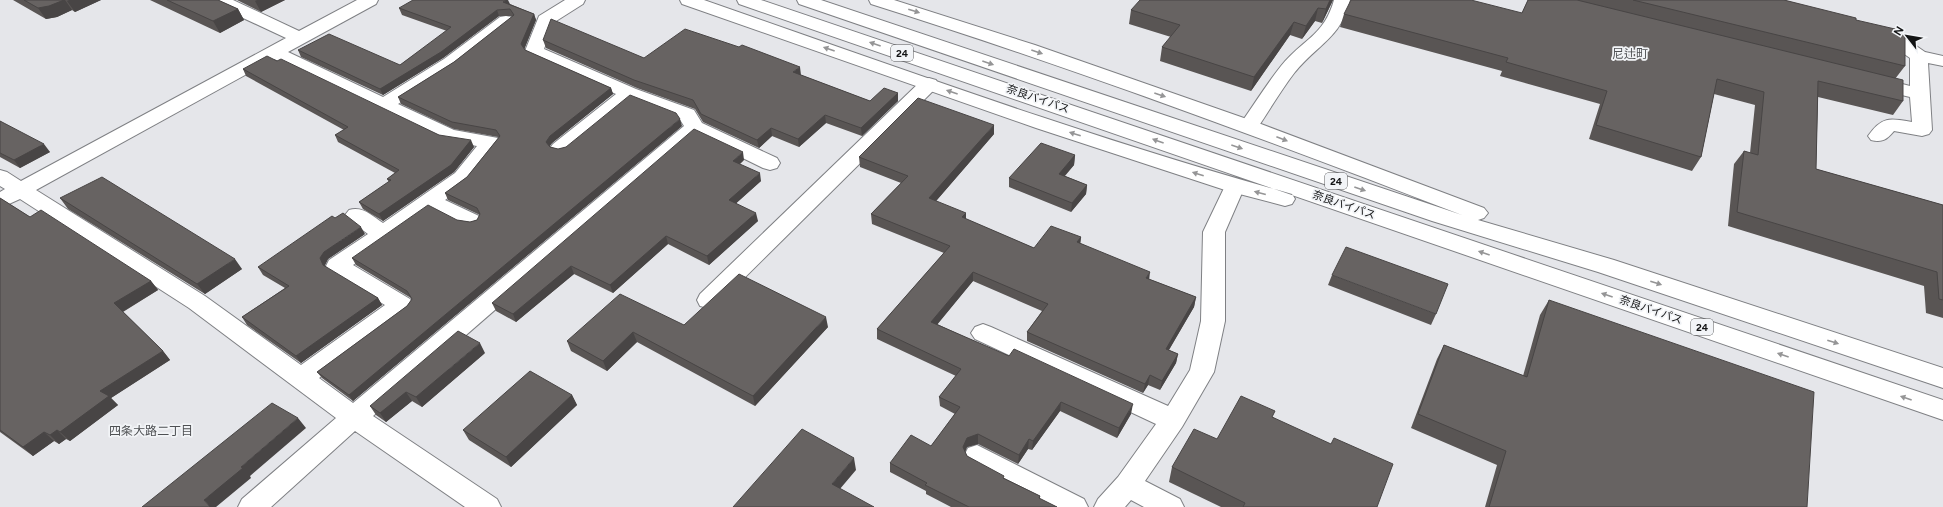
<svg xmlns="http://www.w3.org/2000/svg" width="1943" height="507" viewBox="0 0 1943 507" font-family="Figtree,'Noto Sans JP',sans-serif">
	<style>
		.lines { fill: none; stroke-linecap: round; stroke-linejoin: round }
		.street-casing { stroke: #7f8084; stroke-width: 2 }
		.highway-casing { stroke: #7f8084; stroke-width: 2 }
		.street { fill: #fff; fill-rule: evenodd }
		.highway { fill: #fff; fill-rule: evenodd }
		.wall { fill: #595554 }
		.shaded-wall { fill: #484545 }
		.building { fill: #676362; stroke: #484545 }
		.oneway { fill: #959596 }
		.labels { text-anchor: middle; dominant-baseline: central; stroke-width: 3.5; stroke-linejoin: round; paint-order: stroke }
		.shield { fill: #f2f4f7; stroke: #565759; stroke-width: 1 }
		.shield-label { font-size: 10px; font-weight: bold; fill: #131415 }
		.street-label { font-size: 11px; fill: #131415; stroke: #f2f4f7 }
		.neighbourhood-label { font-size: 12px; fill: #4e5053; stroke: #f2f4f7 }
	</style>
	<rect width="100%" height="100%" fill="#e5e6ea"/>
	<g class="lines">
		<defs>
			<path id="street" d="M211,0H233L299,31L357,0H378L376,4L288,52L383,97L444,59L500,17L506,16L512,17L515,21L456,67L398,104L454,130L498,138L501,142L469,183L445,200L479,216L482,221L479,226C463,231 445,217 431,210L353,265L410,299L414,305L410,311L319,378L353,403L684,126L679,118L631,100L567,152L560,154L553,152L550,148L553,144L616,94L528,55L525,51L539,16L565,0H585L583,4L553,23L544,49L636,89L694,110L702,123L777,158L780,163L777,168L770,170L763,168L696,135L373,416L497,499L501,507H465L355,431L271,507H238L242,499L336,418L189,308L20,199L0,208V192L5,189L0,186V170L7,172L21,181L286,38L213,4ZM274,59L443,140L477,146L455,173L383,223C372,216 363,206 349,210L345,215L349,220L368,234L329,260L326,266L329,272L385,305L301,365L205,296L36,190Z
				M1334,0H1350C1341,38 1318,44 1295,72C1281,90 1269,111 1256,130L1249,132L1242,130L1239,126C1253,106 1266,85 1281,66C1303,39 1324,36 1334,0Z
				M1879,27L1893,30L1925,52L1943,56V66L1928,63L1932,130L1929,134L1922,136L1894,131C1887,139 1883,143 1871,140L1868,136C1882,116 1890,118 1912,122L1910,97L1868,87L1866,83L1868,79L1875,77L1910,86V58L1881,38L1873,36L1870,32L1873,28Z
				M929,78L936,80L938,84L936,88L716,306L708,308L700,306L697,300L700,294L922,80Z
				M1235,179L1242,181L1245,186L1225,232V321L1214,372L1182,427L1145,481L1180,499L1184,507H1144L1131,500L1125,507H1094L1098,499L1118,477L1156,424L975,339L971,333L975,327L983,324L991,327L1168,406L1190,370L1201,321L1203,232L1225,186L1228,181Z
				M977,445L1084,499L1088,507H1049L968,464L964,456L968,448Z"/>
			<path id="highway" d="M680,0H704C899,68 1093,139 1292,194L1295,199L1292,204L1285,206L1228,191L1036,128L682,4Z
				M737,0H761L1943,400V420L739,4Z
				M797,0H821L1462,215C1267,140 1071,67 871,4L869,0H894L1035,45L1261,124L1484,208L1488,213L1484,218L1478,220L1614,260L1943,368V388L1598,272L1432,221L799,4Z"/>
		</defs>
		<use href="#street" class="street-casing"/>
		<use href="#highway" class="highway-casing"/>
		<use href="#street" class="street"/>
		<use href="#highway" class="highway"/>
	</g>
	<path class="wall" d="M13,0H101L75,12L72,10L57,17L46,19Z
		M150,0H218L238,9L244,20L220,33Z
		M237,0H285L261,12Z
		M1333,0L1322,23L1315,21L1302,39L1290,35L1251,91L1160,61L1162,47L1171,37L1129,24L1131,10Z
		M1528,0H1784L1856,20L1905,66L1895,79L1903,101L1893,115L1818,97L1816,169L1943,205V318L1926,313L1924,286L1728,226L1734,164L1744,151L1750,153L1755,105L1714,94L1701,157L1692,171L1589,139L1600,104L1500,76L1502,71L1340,27L1344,14L1522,13Z
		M510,4L534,14L536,20L524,49L525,50L611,88L613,94L552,143L550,146V147L558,149L682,126L353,401L322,378L317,372L407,306L412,299L411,298L356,265L352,258L457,220L470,222L477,220L480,215L448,200L445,193L467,177L499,137H498L454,129L401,104L398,97L454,62L513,16H499L443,58L383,95L301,57L298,50L400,65L447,31L402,15L399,8Z
		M543,40L644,58L801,75L870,101L898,93V101L862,136L826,123L799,147L772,136L759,148L703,122L695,109L637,88L546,48Z
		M277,61L439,135L474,147L454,172L383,221L363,209L359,202L389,182L387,179L395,173L338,142L335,135L344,130L246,76L243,69Z
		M0,121L50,152L20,168L0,157Z
		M994,134L936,201L966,219L1034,248L1081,237L1080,243L1149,279L1196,297L1194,307L1169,350L1178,354L1176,363L1160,390L1148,385L1143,393L1027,341V332L1042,311L973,281L937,324L1131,414L1117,438L1060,411L1032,450L1028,449L1018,464L978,444L967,447L965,452L967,456L1004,478L1040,496V499L1057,507H951L926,494V491L890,472V463L931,446L955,414L940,406L939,397L956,376L877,339V329L944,253L872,224L871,214L901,183L860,167L859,157Z
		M1075,155L1074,165L1065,176L1087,185L1086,194L1071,212L1009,187V178Z
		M744,160L740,164L761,181L736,203L758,221L709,265L668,244L613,293L574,274L516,322L496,311L492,303Z
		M0,198L30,217L151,281L158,290L123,312L163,351L170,360L111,398L118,405L70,441L66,439L59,444L54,441L33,456L0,432Z
		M60,198L242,269L205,294L68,209Z
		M365,234L328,259L325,265V267L378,298L382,305L301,363L247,325L242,317L285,288L263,275L258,267Z
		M1332,275L1436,314L1431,325L1328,285Z
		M1549,300L1807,507H1485L1497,465L1411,428L1437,359L1444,345L1523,376L1540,315Z
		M684,325L828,327L755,406L637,342L607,371L571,351L567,341Z
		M485,353L422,407L412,401L386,422L376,415L370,406Z
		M572,395L577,405L511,467L469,440L463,430Z
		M1273,417L1377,507H1221L1169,482L1172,467L1217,439Z"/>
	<path class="shaded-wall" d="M64,0H65L72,10L57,17L46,19L38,8Z
		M69,0H101L75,12L67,1Z
		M257,0H285L261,12L255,1Z
		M506,0H508L510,4L505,8L503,2Z
		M1330,0H1333L1322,23L1326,9Z
		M1318,8L1315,21L1302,39L1306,26Z
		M238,9L244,20L220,33L213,21Z
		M497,10L499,16L443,58L383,95L380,89Z
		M534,14L536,20L524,50L521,44Z
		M1294,22L1290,35L1251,91L1254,77Z
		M800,67L801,75L794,80L793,72Z
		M611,88L613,94L552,143L548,148L546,142L550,136Z
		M898,93V101L862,136L861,128Z
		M825,115L826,123L799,147L798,139Z
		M680,119L682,126L353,401L349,395Z
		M994,125V134L930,208L929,198Z
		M771,128L772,136L759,148L757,140Z
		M471,140L474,147L454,172L383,221L379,214Z
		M44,144L50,152L20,168L14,160Z
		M743,152L744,160L734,169L733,161Z
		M1075,155L1074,165L1058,183L1059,174Z
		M760,173L761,181L731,208L729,200Z
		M1087,185L1086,194L1071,212L1072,203Z
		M756,213L758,221L709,265L707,256Z
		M966,213V222L962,217Z
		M361,227L365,234L328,259L325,265L328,273L323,265L320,258L324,252Z
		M666,236L668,244L613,293L610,285Z
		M1081,237L1080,247L1077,242Z
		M235,259L242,269L205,294L197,284Z
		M571,266L574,274L516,322L513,314Z
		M973,272V281L932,331L931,322Z
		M1150,272L1149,281L1146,278Z
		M151,281L158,290L122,312L114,303Z
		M1196,297L1194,307L1164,358L1166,349Z
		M378,298L382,305L301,363L296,356Z
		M826,317L828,327L755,406L753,396Z
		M633,332L637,342L607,371L603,361Z
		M480,343L485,353L422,407L416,397Z
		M163,351L170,360L111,398L118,405L70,441L60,432L100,391Z
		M1178,354L1176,363L1160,390L1162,381Z
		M1150,375L1148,385L1143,393L1145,384Z
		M406,392L412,401L386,422L380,413Z
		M572,395L577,405L511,467L506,457Z
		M1061,402L1060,411L1032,450L1033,441Z
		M1133,404L1131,414L1117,438L1119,428Z
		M298,418L306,428L250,476L251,478L216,507H210L204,500L241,467Z
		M57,430L66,439L59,444L50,435Z
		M44,432L54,441L33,456L23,447Z
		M978,434V444L967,447L963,457V447L967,438Z
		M1029,439L1028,449L1018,464L1019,455Z
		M854,458L856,470L834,496L832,484Z"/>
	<path class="building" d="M24,0H64L49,6L38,8Z
		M167,0H218L238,9L213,21Z
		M413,0H506L503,2L534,14L521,44L525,50L611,88L550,136L546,142L550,147L558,149L566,147L630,95L676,113L680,119L349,395L317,372L407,306L412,299L407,291L352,258L428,205L457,220L470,222L477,220L480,214L477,208L445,193L467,177L500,136L496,130L452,122L398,97L454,62L514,15L510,9L497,10L441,52L380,89L298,50L329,34L400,65L451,27L399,8Z
		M1140,0H1330L1326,9L1318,8L1306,26L1294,22L1254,77L1162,47L1180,25L1131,10Z
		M1351,0H1471L1522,13L1528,0H1577L1903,80V101L1818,81L1816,169L1943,205V300L1939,299L1937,272L1737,212L1744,151L1758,155L1764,92L1717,79L1701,157L1596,125L1607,91L1506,62L1508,58L1344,14Z
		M1633,0H1784L1856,18V20L1895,29L1905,36V66Z
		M551,19L644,58L685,29L739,47L742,45L800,67L793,72L870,101L884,88L898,93L861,128L825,115L798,139L771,128L757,140L701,114L693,100L634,80L543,40Z
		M267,56L277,61L281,59L439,135L471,140L451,165L379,214L359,202L391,180L387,179L399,170L335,135L348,127L243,69Z
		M918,98L994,125L929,198L966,213L962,217L1034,248L1051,226L1081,237L1077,242L1150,272L1146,278L1196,297L1166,349L1178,354L1162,381L1150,375L1145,384L1027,332L1048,304L973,272L931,322L1009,356L1014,349L1133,404L1119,428L1061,402L1033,441L1029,439L1019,455L978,434L967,438L963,447L967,456L1004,476L1003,478L1040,496L1039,498L1057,507H969L925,485L927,483L890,463L911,435L931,446L960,407L939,397L961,369L877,329L950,246L871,214L908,176L859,157Z
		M0,121L44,144L14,160L0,153Z
		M694,129L743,152L733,161L760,173L729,200L756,213L707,256L666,236L610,285L571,266L513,314L492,303Z
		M1041,143L1075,155L1059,174L1087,185L1072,203L1009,178Z
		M102,177L235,259L197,284L60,198Z
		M0,198L30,217L41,210L151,281L114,303L163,351L100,391L109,396L60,432L57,430L50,435L44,432L23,447L0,430Z
		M343,213L361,227L324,252L320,258L323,265L378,298L296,356L242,317L289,286L258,267L332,216L335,218Z
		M1346,247L1448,284L1436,314L1332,275Z
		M739,274L826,317L753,396L633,332L603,361L567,341L620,294L684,325Z
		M1549,300L1814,392L1807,507H1489L1506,451L1418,414L1444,345L1527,377Z
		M458,331L480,343L416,397L406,392L380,413L370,406Z
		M530,371L572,395L506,457L463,430Z
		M1241,396L1275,411L1272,417L1331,444L1334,438L1393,464L1377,507H1243L1245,503L1172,467L1194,429L1217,439Z
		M272,403L298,418L241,467L243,468L204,500L210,507H142Z
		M802,429L854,458L832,484L874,507H733Z"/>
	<defs><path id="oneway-solid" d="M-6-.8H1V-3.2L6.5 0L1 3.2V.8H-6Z"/></defs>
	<g class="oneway">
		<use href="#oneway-solid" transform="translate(914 11) rotate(17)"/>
		<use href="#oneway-solid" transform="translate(875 44) rotate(-161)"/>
		<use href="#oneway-solid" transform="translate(829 49) rotate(-161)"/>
		<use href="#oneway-solid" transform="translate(1037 52) rotate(19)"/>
		<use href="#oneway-solid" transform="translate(988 63) rotate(19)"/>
		<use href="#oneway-solid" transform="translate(952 92) rotate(-161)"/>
		<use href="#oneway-solid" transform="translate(1160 95) rotate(19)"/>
		<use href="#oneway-solid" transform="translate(1075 134) rotate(-162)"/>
		<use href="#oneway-solid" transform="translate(1282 139) rotate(21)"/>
		<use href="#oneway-solid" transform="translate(1158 141) rotate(-160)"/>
		<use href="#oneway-solid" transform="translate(1237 147) rotate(19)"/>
		<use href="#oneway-solid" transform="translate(1198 174) rotate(-162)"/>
		<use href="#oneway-solid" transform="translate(1360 189) rotate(19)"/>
		<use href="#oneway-solid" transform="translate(1260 193) rotate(-165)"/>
		<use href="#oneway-solid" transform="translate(1484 253) rotate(-161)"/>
		<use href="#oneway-solid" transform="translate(1656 283) rotate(18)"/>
		<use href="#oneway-solid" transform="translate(1607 295) rotate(-161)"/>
		<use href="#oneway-solid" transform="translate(1833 342) rotate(18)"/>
		<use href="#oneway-solid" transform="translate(1783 355) rotate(-161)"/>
		<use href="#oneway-solid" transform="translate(1906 398) rotate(-161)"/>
	</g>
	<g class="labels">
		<g class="shield">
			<rect x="891" y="45" width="22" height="16" rx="3"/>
			<rect x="1325" y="173" width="22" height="16" rx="3"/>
			<rect x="1691" y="319" width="22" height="16" rx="3"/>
		</g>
		<g class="shield-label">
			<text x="902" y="53">24</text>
			<text x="1336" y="181">24</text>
			<text x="1702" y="327">24</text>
		</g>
		<g class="street-label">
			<text transform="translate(1038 99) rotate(19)">奈良バイパス</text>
			<text transform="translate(1344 205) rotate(19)">奈良バイパス</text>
			<text transform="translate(1651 310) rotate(19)">奈良バイパス</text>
		</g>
		<g class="neighbourhood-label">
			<text x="1630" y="54">尼辻町</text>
			<text x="151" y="431">四条大路二丁目</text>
		</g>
	</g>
	<g transform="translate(1907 36) rotate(301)" stroke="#f2f4f7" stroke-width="3" paint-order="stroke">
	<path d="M0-3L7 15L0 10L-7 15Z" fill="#131415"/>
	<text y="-6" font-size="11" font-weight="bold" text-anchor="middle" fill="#131415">N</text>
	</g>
</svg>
